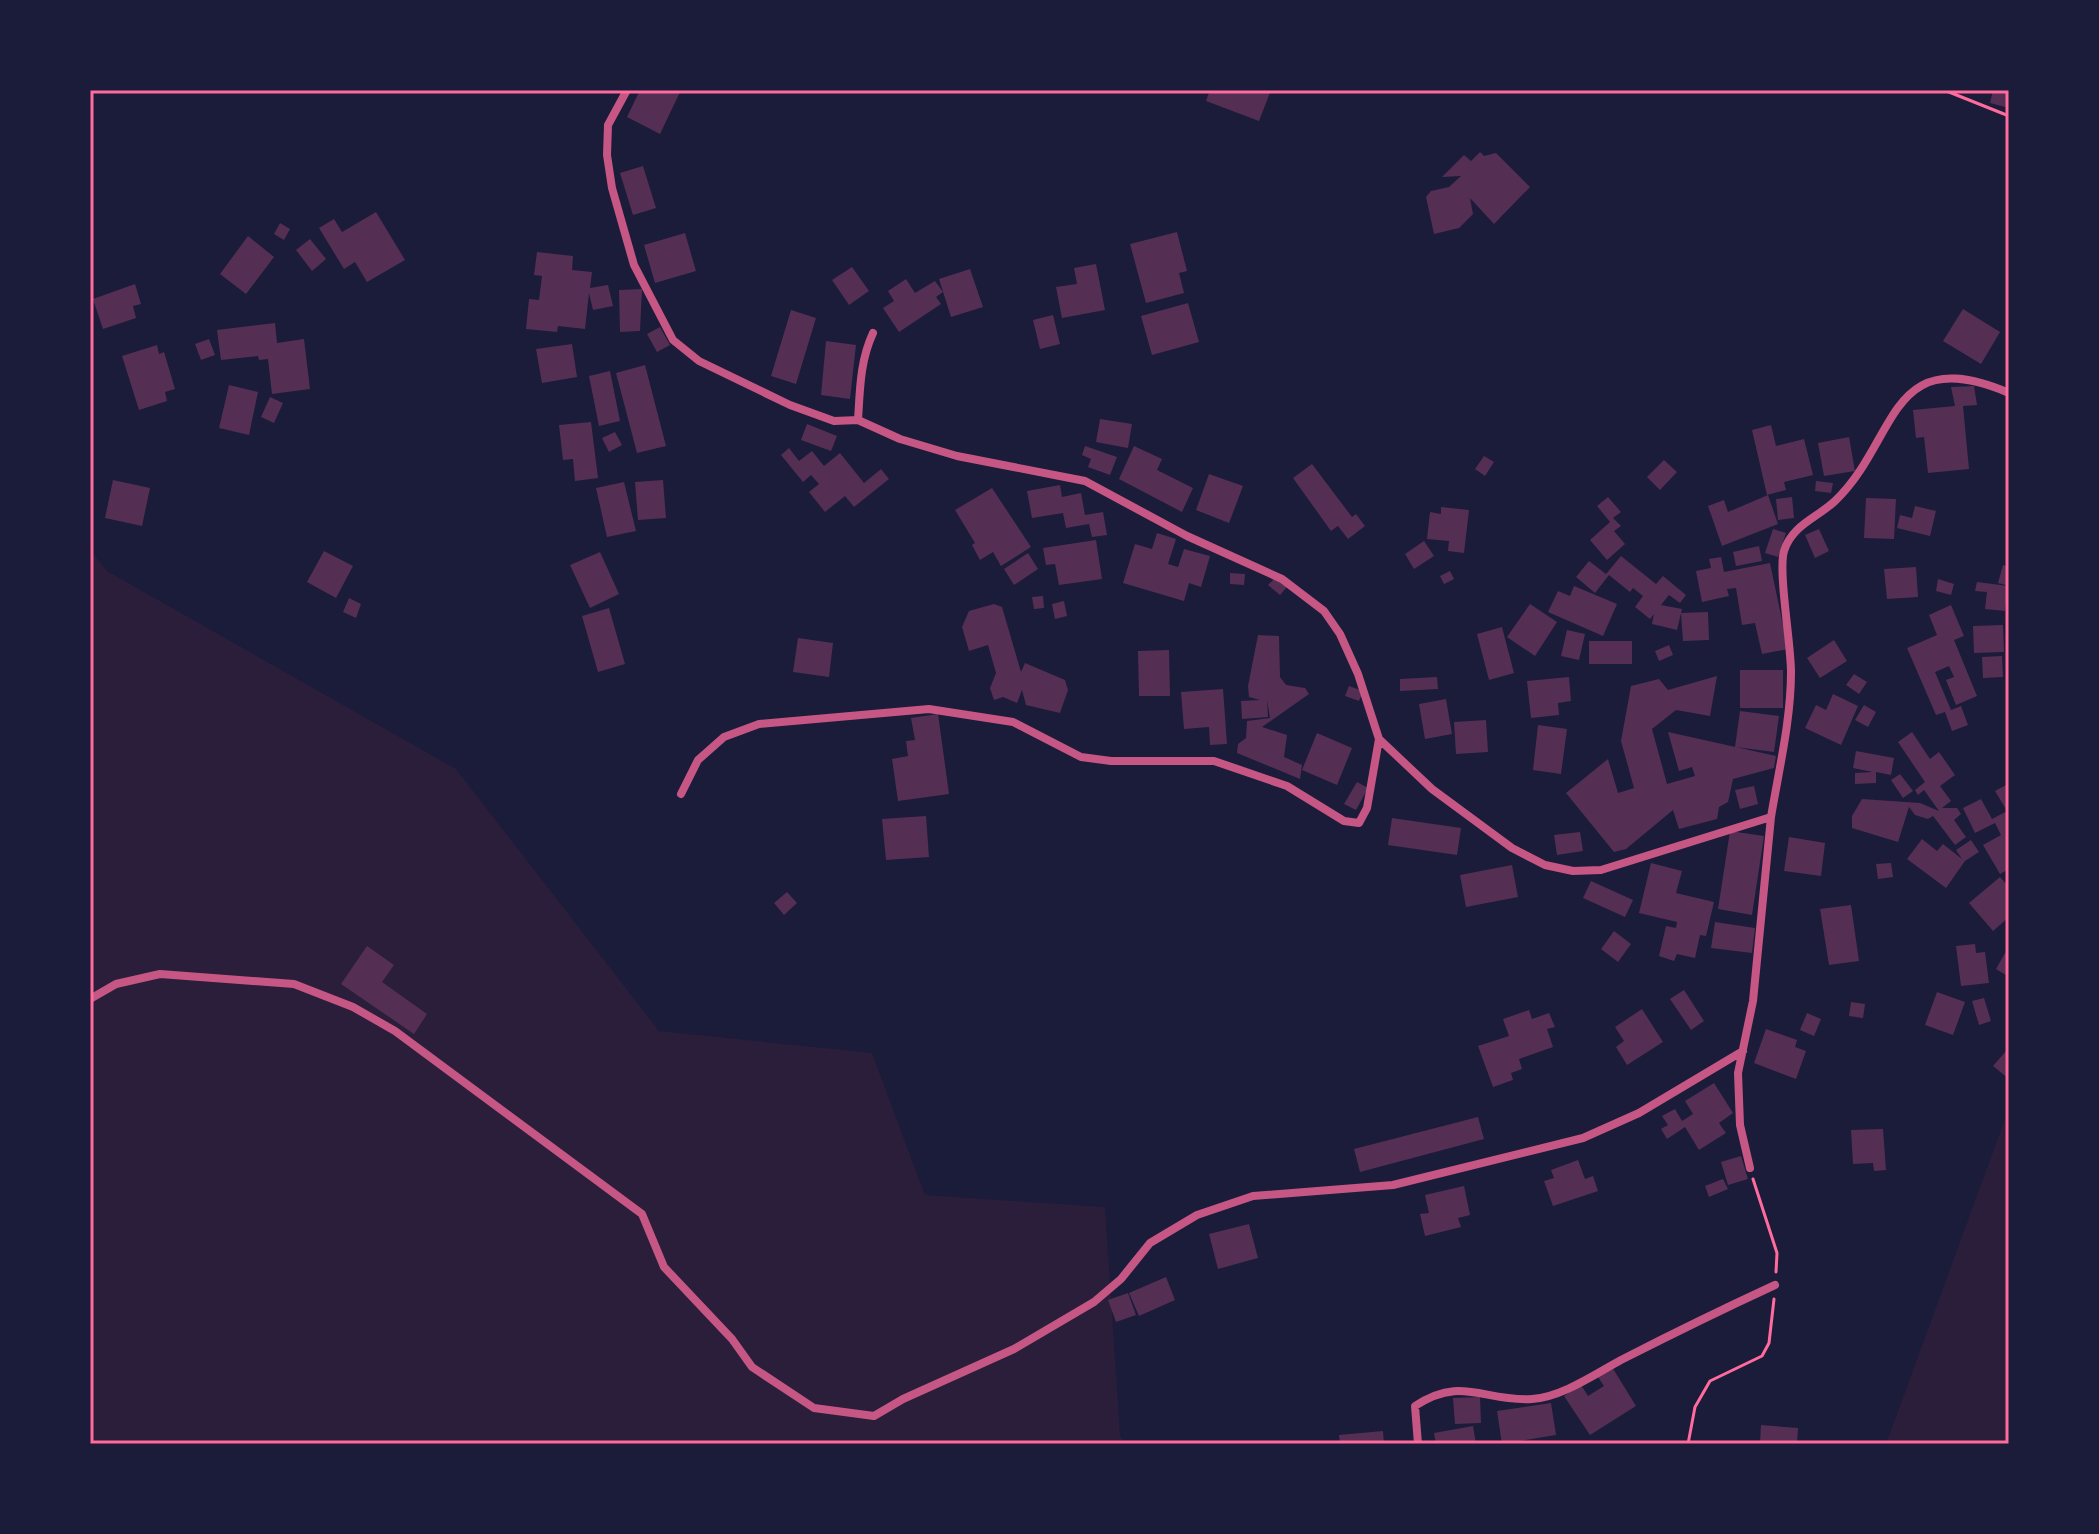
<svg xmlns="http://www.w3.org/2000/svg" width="2099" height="1534" viewBox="0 0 2099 1534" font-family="Rubik,sans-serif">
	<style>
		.green { fill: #2a1e3b }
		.building { fill: #542f53 }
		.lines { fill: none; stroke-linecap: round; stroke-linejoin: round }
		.path { stroke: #ff6b9d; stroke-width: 3 }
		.minor { stroke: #c65784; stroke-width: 8 }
		.neatline { fill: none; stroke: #ff6b9d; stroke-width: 3 }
	</style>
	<rect width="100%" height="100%" fill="#1b1b3a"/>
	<path class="green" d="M90,550L107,571L456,769L659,1031L872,1053L925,1195L1105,1207L1120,1435L1125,1444H90Z
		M2009,1114V1444H1886L2005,1119Z"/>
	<path class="building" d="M640,90H681L660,134L627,117Z
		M1210,90H1271L1259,121L1206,101Z
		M1993,90H2009V108L1990,103Z
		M1480,152L1484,156L1496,153L1530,187L1494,224L1470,198L1473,214L1459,228L1434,234L1426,197L1431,191L1449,187L1461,176L1442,177L1464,155L1471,161Z
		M643,166L656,208L633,215L620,173Z
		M376,212L405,260L367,282L355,262L344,269L319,228L334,219L342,232Z
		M280,223L290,229L284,240L274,234Z
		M1177,232L1187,271L1179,273L1184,293L1146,303L1130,244Z
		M685,233L696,271L655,283L644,245Z
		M248,236L274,257L246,294L220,274Z
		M310,239L326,259L312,271L296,250Z
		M537,252L573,256L572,270L592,272L590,288L608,285L613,306L593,310L589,293L585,329L558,326L557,332L526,329L529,299L539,300L542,276L534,275Z
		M1096,264L1105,310L1062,318L1056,287L1077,284L1074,268Z
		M852,267L869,291L849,305L832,280Z
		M970,269L983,307L951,317L939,279Z
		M906,279L915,293L935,281L943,292L936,297L941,304L899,332L883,308L894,301L888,291Z
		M135,284L141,304L133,306L136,318L103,329L93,299Z
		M642,289L640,331L620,332L619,290Z
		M1188,303L1199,342L1152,355L1141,316Z
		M1963,309L2000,332L1981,364L1943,341Z
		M791,310L816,318L796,384L771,376Z
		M1053,315L1060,344L1040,349L1033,320Z
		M275,323L277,343L304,339L310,389L272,394L268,359L259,360L258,356L221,360L217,330Z
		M660,327L670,345L657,352L647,334Z
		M209,339L215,355L201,360L195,344Z
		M826,341L856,345L850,399L821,395Z
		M572,344L577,377L542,383L536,349Z
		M157,345L159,354L164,352L175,389L165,392L167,401L139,410L122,356Z
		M645,365L666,446L637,453L616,373Z
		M610,371L620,421L599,426L589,376Z
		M229,385L258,392L249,435L219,428Z
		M1974,386L1977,405L1963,406L1969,469L1928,473L1924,437L1916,438L1913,410L1955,406L1951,387Z
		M270,397L283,403L274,423L261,417Z
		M1100,419L1132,424L1128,448L1096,442Z
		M591,422L598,478L575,481L573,459L563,460L559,425Z
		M807,424L837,436L831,451L801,440Z
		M1771,425L1776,446L1804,439L1813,475L1784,482L1786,490L1767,495L1752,430Z
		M615,432L622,445L609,452L602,438Z
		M1849,437L1855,471L1824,476L1818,443Z
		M1085,446L1117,457L1110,475L1088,467L1091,459L1082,455Z
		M1134,446L1162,459L1157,470L1193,488L1182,512L1119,479Z
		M789,448L799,461L812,451L824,466L840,453L864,483L881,469L889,479L854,507L845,496L825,512L809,492L819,484L811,475L803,482L781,455Z
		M1484,456L1494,462L1485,476L1475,469Z
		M1664,460L1677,472L1660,490L1647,477Z
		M1312,464L1352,517L1356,514L1365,526L1348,539L1338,526L1331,531L1293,478Z
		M1209,474L1243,486L1229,523L1196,510Z
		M113,480L150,488L142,526L105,518Z
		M663,480L666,518L638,520L635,482Z
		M1816,481L1833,483L1831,493L1815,491Z
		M624,482L636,531L607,537L596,488Z
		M1060,485L1062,497L1081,493L1085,515L1103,512L1107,535L1092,537L1089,524L1066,528L1063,513L1032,518L1027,491Z
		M992,488L1031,547L1001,566L993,552L980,560L972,545L975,543L955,510Z
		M1768,495L1778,524L1722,546L1708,506L1724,500L1728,512Z
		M1608,497L1621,512L1613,518L1621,526L1614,531L1625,544L1607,560L1590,540L1610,522L1597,506Z
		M1792,497L1794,518L1778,520L1776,499Z
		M1866,498L1896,499L1894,539L1864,538Z
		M1915,506L1936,511L1930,536L1897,528L1900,515L1912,518Z
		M1441,507L1469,510L1464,553L1448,551L1449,541L1427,539L1430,512L1441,514Z
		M1773,529L1786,533L1778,557L1765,553Z
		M1819,529L1829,551L1815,558L1805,535Z
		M1157,533L1176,539L1168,564L1178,567L1184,549L1210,556L1201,587L1189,583L1184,601L1123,583L1135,544L1152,549Z
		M1096,540L1102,579L1059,585L1055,564L1046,565L1043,548Z
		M1424,541L1434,556L1414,569L1405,554Z
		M1759,546L1762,561L1736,566L1733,552Z
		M324,551L353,566L336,598L307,582Z
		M600,552L619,594L590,608L570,565Z
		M1028,553L1038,569L1014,585L1004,569Z
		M1621,556L1656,584L1663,576L1686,595L1680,603L1669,595L1661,605L1682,609L1677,630L1652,624L1654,614L1650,619L1635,607L1643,596L1633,588L1630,592L1609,575L1595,593L1576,577L1589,561L1606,574Z
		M1721,557L1724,572L1770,563L1788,649L1762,654L1755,623L1742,625L1736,588L1727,589L1729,596L1702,602L1696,571L1711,568L1709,559Z
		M2003,565L2009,567V586L1998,583Z
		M1916,567L1918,597L1887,599L1884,569Z
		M1450,571L1454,579L1444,584L1440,576Z
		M1230,573L1245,574L1244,585L1230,584Z
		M1276,577L1287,587L1280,595L1268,585Z
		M1938,579L1954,584L1951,595L1936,591Z
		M1977,582L2008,586L2005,611L1985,609L1987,592L1975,591Z
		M1574,586L1617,604L1603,636L1548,612L1558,591L1570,596Z
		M1043,596L1044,608L1034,609L1032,597Z
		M349,598L361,604L356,618L343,612Z
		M1064,601L1067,616L1055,619L1052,604Z
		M994,604L1002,607L1021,672L1025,663L1065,680L1068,690L1060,713L1026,705L1022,690L1017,703L1003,697L994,700L990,688L996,673L988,645L969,651L962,627L969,611Z
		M1530,604L1557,622L1535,656L1507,637Z
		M1951,605L1964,636L1954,640L1977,696L1956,705L1946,680L1954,677L1949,666L1935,672L1951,710L1961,706L1968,725L1952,731L1945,712L1936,715L1907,648L1937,635L1929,615Z
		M609,608L625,664L598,672L582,616Z
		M1708,612L1709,640L1683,641L1681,613Z
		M2003,625L2004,652L1974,653L1973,626Z
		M1502,627L1514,673L1489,680L1477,634Z
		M1567,630L1585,634L1579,660L1561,656Z
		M1258,635L1279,636L1280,677L1286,685L1305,688L1309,694L1262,727L1287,735L1284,757L1302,765L1300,779L1237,753L1238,744L1246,738L1247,721L1270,718L1267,700L1268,717L1242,719L1241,701L1260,700L1249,697L1248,686Z
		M798,638L833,643L829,677L793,672Z
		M1834,640L1847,661L1820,678L1807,658Z
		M1589,641H1632V664H1589Z
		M1669,645L1673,655L1659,661L1655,651Z
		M1169,650L1170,696H1139L1138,651Z
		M2002,656L2003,677L1983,678L1982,657Z
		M1740,670H1783V708H1740Z
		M1854,674L1867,682L1859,694L1846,685Z
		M1717,676L1710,716L1676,710L1652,729L1667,784L1695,776L1692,767L1679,771L1668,732L1776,756L1774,768L1733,779L1728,802L1719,807L1717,819L1679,829L1673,810L1626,849L1614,852L1566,793L1608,759L1618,793L1634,788L1621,741L1631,686L1659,679L1668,690Z
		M1437,677L1438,689L1400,691V679Z
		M1569,677L1571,701L1558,703L1559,715L1531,718L1527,681Z
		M1349,686L1363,691L1359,701L1345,696Z
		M1223,689L1227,744L1210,745L1209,727L1184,729L1181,692Z
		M1833,694L1858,706L1841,745L1805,728L1816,705L1826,710Z
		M1446,699L1452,734L1425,739L1419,704Z
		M1864,705L1876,712L1868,727L1855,720Z
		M1740,711L1779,716L1774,752L1735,747Z
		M938,714L949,794L898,801L892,759L908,756L906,741L915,740L911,718Z
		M1486,720L1488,752L1456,754L1454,722Z
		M1538,725L1567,729L1561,774L1533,770Z
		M1912,732L1930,759L1939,752L1955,775L1940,786L1951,801L1942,808H1957L1961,814L1954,820L1966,837L1955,845L1933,816L1928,819L1915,815L1909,807L1898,842L1852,828V816L1862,799L1920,803L1939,811L1924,790L1918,795L1915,790L1925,782L1898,742Z
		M1317,733L1352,748L1337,785L1302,770Z
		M1856,751L1894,758L1891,775L1876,772V783L1855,784V773L1873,772L1853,768Z
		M1900,774L1913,791L1903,798L1891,780Z
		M1357,782L1368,788L1356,810L1344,804Z
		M2006,785L2009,869L2000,874L1983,845L2001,835L1995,823L1975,833L1963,808L1981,799L1992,819L2007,811L1995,791Z
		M1754,786L1758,804L1740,809L1735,790Z
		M926,816L929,857L886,860L882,819Z
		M1392,818L1461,828L1457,855L1388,845Z
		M1730,831L1764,836L1752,915L1718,909Z
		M1580,832L1583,851L1557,855L1554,835Z
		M1789,837L1825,843L1821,876L1784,871Z
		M1922,839L1937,851L1943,844L1962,859L1956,850L1971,840L1979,852L1965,861L1946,888L1907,859Z
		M1651,863L1682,871L1676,893L1714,902L1706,936L1700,935L1695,958L1677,954L1674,961L1659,956L1666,926L1676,928L1677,922L1639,913Z
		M1891,863L1893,877L1878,879L1876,864Z
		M1512,865L1518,897L1466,907L1460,875Z
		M2000,877L2009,887V917L1993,931L1969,903Z
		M1591,881L1633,900L1625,917L1583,898Z
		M787,892L797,903L784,915L774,903Z
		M1851,905L1859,961L1829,965L1820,909Z
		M1715,922L1755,928L1752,953L1711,948Z
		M1614,931L1631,944L1618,962L1601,949Z
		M1975,944L1976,953L1985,952L1989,983L1961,986L1956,946Z
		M367,946L394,965L382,982L427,1014L414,1034L341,984Z
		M2009,946V977L1996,969Z
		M1684,990L1704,1021L1691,1030L1670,999Z
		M1937,992L1965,1002L1953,1035L1925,1025Z
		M1984,998L1991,1021L1979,1025L1972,1001Z
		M1851,1002L1865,1004L1863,1018L1849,1016Z
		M1642,1009L1663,1042L1627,1065L1616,1047L1624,1041L1615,1027Z
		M1529,1010L1532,1019L1549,1013L1555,1027L1547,1029L1553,1047L1519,1059L1522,1069L1511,1073L1513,1080L1493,1087L1478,1046L1509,1036L1503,1019Z
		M1807,1013L1821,1019L1814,1036L1800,1030Z
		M1766,1029L1797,1040L1795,1047L1806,1051L1796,1079L1754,1063Z
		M2006,1051L2009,1053V1079L1993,1066Z
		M1714,1083L1733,1113L1719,1123L1726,1133L1699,1150L1685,1127L1667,1139L1661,1129L1668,1125L1662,1116L1675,1109L1682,1121L1693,1114L1685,1101Z
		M1478,1117L1484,1139L1360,1172L1354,1149Z
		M1883,1129L1886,1170L1874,1171L1873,1163L1853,1164L1851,1130Z
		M1741,1156L1748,1179L1728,1185L1721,1162Z
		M1578,1160L1585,1179L1593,1176L1598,1191L1553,1206L1544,1181L1554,1178L1551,1170Z
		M1723,1179L1728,1189L1709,1197L1705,1186Z
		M1464,1186L1470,1215L1458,1218L1461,1227L1425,1236L1420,1214L1429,1213L1425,1195Z
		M1249,1224L1258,1258L1218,1269L1209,1234Z
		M1166,1277L1175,1300L1139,1316L1129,1293Z
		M1128,1293L1136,1315L1116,1322L1108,1300Z
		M1612,1367L1636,1406L1590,1435L1564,1396L1581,1385L1588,1396L1604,1386L1598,1377Z
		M1480,1397L1481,1423L1455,1424L1453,1398Z
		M1551,1403L1556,1435L1502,1444L1497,1411Z
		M1761,1425L1798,1428L1797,1444L1760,1443Z
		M1473,1426L1476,1444H1436L1434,1433Z
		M1383,1431L1384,1444H1340L1339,1435Z"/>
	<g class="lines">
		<path class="path" d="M1944,90L2009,116
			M1753,1179L1777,1253L1776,1272
			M1688,1444L1695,1407L1710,1381L1762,1356L1769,1343L1774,1299"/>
		<path class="minor" d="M627,90L608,125L607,155L612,188L634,265L673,340L699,361L790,405L834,421L858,420L900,439L957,456L1085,481L1187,536L1282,579L1324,611L1340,634L1358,674L1379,739L1432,789L1512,848L1545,865L1573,871L1601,870L1771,817C1779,769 1791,720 1791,672C1791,644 1778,571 1784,551C1792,525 1817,518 1835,501C1899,440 1887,341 2009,393
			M858,420C860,389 860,361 873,333
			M681,794L698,760L724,737L759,724L929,709L1013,722L1081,757L1111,761H1214L1287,786L1344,821L1359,823L1367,808L1379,739
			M90,999L116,984L160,974L294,984L353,1007L395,1031L642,1214L664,1267L732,1339L752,1367L814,1408L874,1416L903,1399L1014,1349L1094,1302L1121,1279L1150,1243L1197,1215L1253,1196L1393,1185L1583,1138L1639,1113L1743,1051
			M1750,1168L1740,1125L1738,1073L1753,1001L1771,817
			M1418,1444L1415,1406C1462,1375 1483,1402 1532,1399C1562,1397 1595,1374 1621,1360C1672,1334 1723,1309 1775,1285"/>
	</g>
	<rect width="2099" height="1534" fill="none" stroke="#1b1b3a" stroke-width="184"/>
	<rect x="92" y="92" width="1915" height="1350" class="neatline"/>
</svg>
